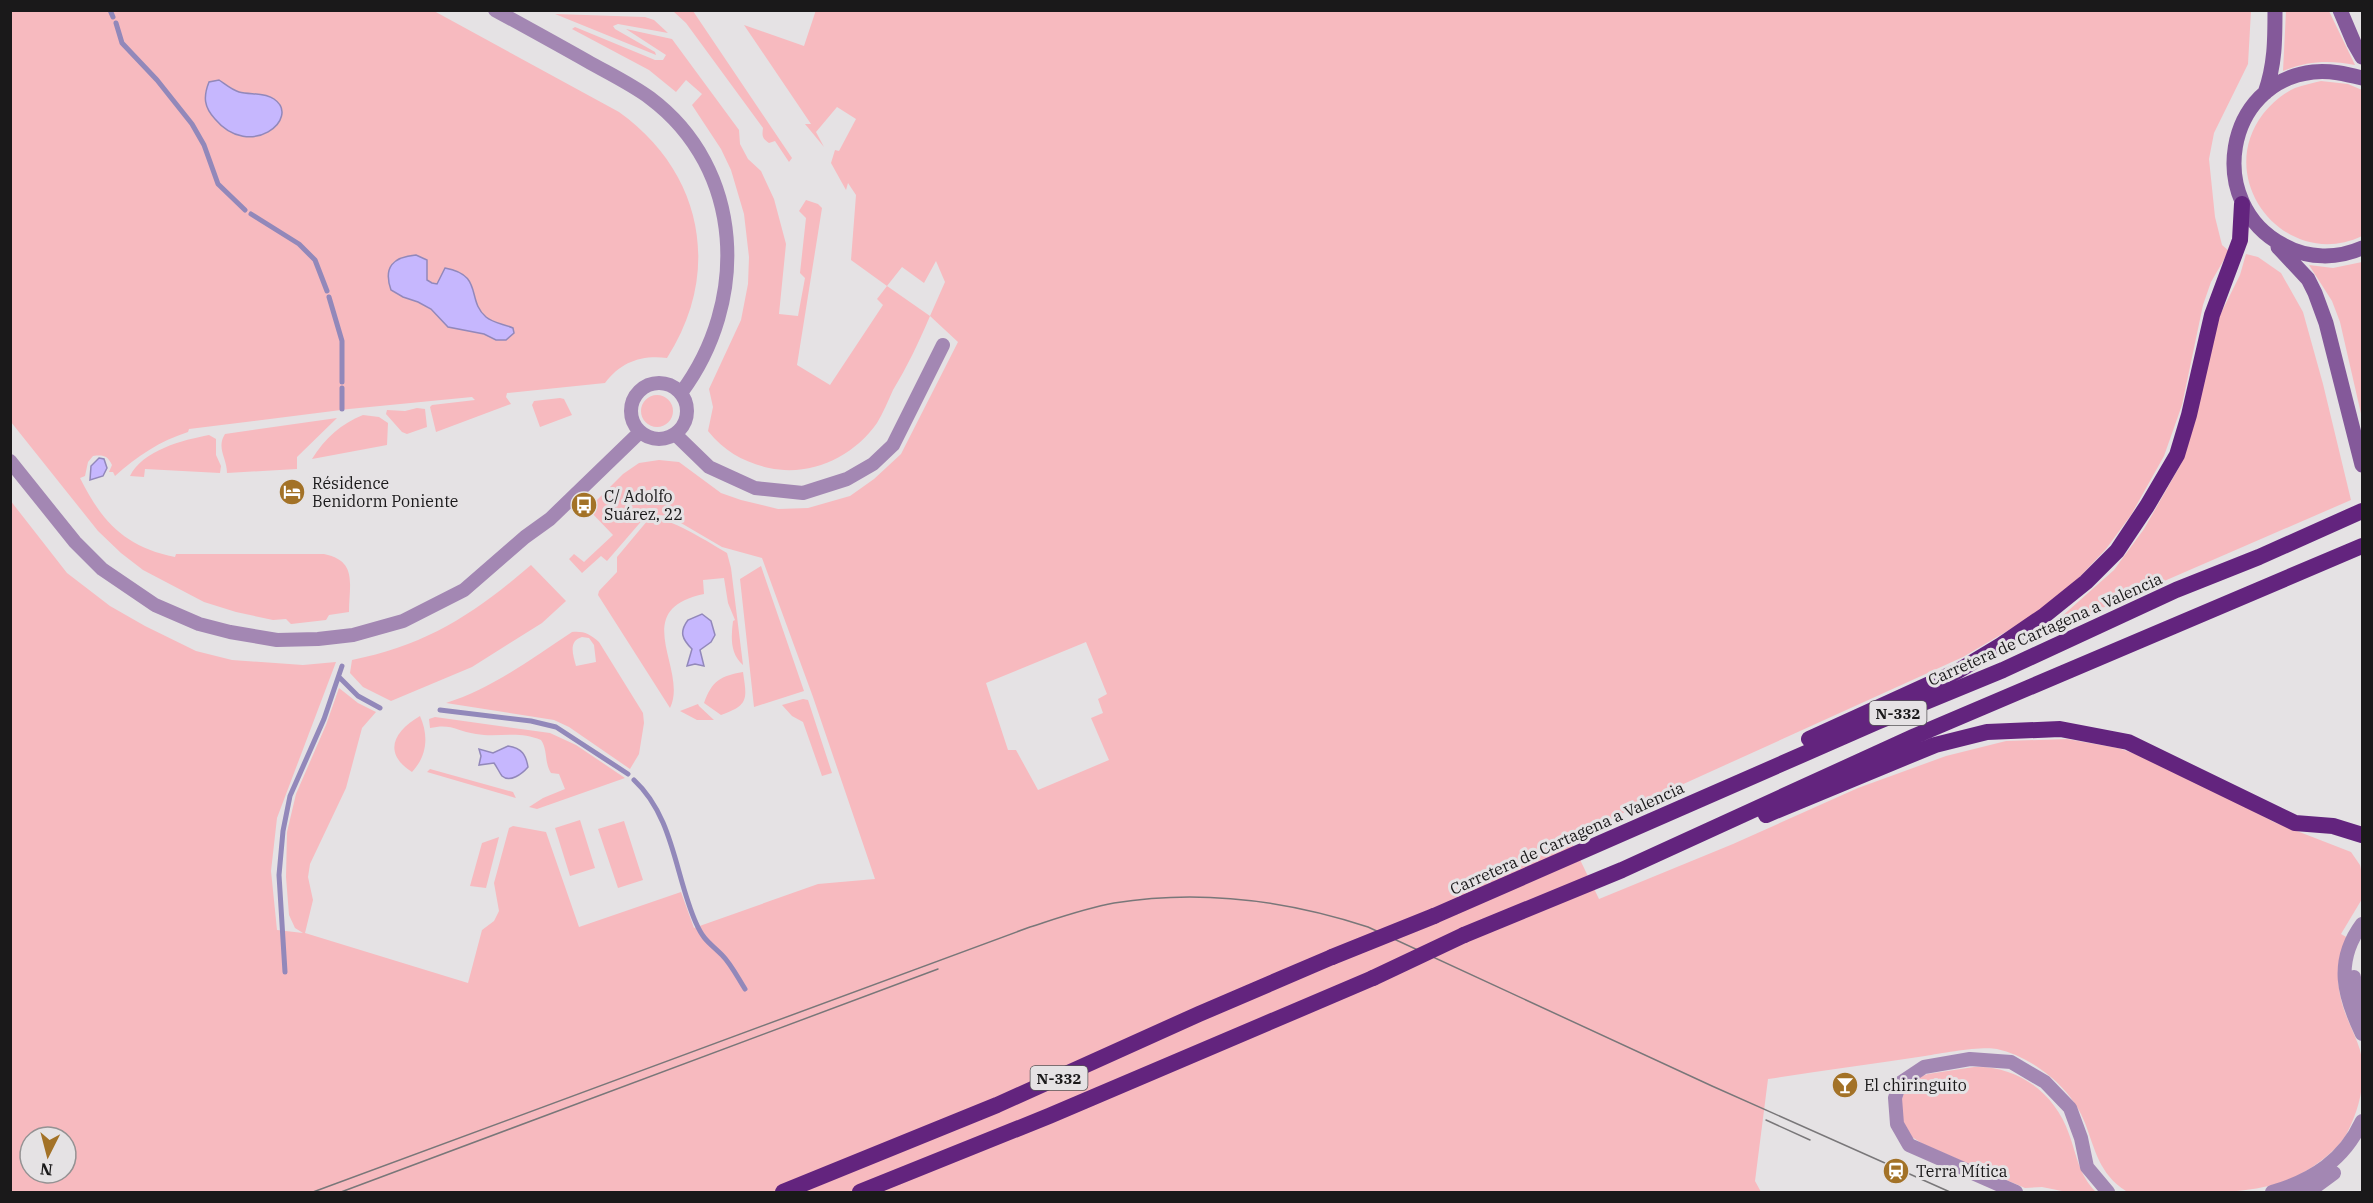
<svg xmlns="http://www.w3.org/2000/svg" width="2373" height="1203" viewBox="0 0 2373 1203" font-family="'IBM Plex Serif',serif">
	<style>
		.green { fill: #f7babf; fill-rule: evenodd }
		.water { fill: #c6b7fe; stroke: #9288ba; stroke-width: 1.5 }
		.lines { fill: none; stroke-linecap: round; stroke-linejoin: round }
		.stream { stroke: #9288ba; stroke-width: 5 }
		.minor { stroke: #a387b3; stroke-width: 14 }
		.secondary { stroke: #84599a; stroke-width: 15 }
		.trunk { stroke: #63247e; stroke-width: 16 }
		.tram { stroke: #797779; stroke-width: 1.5 }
		.trunk-bridge { stroke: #63247e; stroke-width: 16 }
		.labels { text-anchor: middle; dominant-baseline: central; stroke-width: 6; stroke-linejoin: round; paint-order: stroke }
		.shield { fill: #e5e2e4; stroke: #575557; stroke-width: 1.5 }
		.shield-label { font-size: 15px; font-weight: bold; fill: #1a191a }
		.poi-label { font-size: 16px; fill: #1a191a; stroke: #e5e2e4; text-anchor: start }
		.street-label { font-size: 16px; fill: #1a191a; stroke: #e5e2e4 }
	</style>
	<rect width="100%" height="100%" fill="#e5e2e4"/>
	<path class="green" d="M816,10L2251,11L2248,64L2214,133L2209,159L2215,217L2222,245L2229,251L2211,282L2203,305L2182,405L2164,456L2131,515L2106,549L2071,586L2031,617L1963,657L1668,791L1570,839L1599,899L1733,844L1858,788L1946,756L2006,741L2067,739L2118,748L2165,764L2274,822L2351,852L2360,865L2362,874V899L2341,934L2348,938C2334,965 2336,992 2348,1020C2352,1030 2357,1040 2360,1050C2367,1078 2360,1108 2347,1133C2341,1144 2332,1152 2322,1160C2276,1196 2227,1192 2171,1192C2161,1192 2133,1195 2126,1191C2099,1174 2095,1149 2085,1123C2072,1088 2033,1057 1997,1049C1981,1046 1943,1053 1925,1056C1872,1064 1820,1071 1768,1079L1755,1181L1761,1192H11L10,500L67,573L110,606L145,626L196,651L232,660L303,665L336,662L277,818L271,871L277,930L303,933L295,928L289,915L286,877L287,832L296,794L326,725L339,688L358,703L376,712L362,728L346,788L310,864L308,877L313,900L305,933L468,983L482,930L494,921L499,911L494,883L509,828L513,826L546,832L579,927L681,892L694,928L818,884L875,879L813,697L762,558L722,547L669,516L657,515L645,517L607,561L601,556L582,573L569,559L574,554L584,562L613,535L588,509L623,474L639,463L659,460L679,462L721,493L741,500L778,509L808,508L850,496L874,479L901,454L958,342L930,316C919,342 907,367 893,390C888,401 883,413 877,423C853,457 811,477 769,468C744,462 725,452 708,431L713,407L709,389L741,320L748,284L749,257L744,214L731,170L721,149L692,105L702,94L686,80L676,92L649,70L572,29L575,27L655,60H663L666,55L626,29L672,39L739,130L740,144L748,159L761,171L774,199L786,244L779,314L798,316L805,278L800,273L806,218L799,211L806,200L818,204L822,208L797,365L830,385L883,305L877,299L887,286L851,260L856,195L848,183L846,190L831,163L835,150L839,151L856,119L837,107L816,132L824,147L805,124H811L744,25L804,46ZM936,261L945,282L930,316L887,286L902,267L924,283ZM1086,642L1107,694L1098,699L1103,713L1091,718L1109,760L1038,790L1016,750H1008L986,683ZM30,1137H66V1173H30Z
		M11,11H434L619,112C702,171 723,271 667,358C641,355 621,362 605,383L507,393L506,397L511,404L436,432L430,407L432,405L475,400L472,397L349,409L189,429L188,432C160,441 137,456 115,476L113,472H109L112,465C107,455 103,455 93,456L88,462L85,476L80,478C102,522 125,547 175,557L176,554H324C358,561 349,584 349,612L329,615L326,620L291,624L286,619L273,620L236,612L204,602L143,570L121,553L98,531L11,422Z
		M673,11H693L792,158L789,162L775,141L769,143C762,138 762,136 763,128L686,23Z
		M2286,11H2329L2355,65C2329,60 2308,61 2283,71Z
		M555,14L645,17L654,20L668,33L618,24L613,26L615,29L655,52L656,55Z
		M2321,81L2348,84L2362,90V236C2287,272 2212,181 2263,114C2271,104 2282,94 2295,88C2303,85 2313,83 2321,81Z
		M2246,254L2258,257L2281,273L2303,312L2323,384L2351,500L2063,625L2061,617L2114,570L2144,529L2181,464L2217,321L2240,275Z
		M2362,262V418L2340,322L2332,301L2309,265L2333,268Z
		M641 411a16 16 0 1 1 32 0a16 16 0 1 1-32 0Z
		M560,398L564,399L572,415L540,427L532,405L534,401Z
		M417,408L425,409L427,427L407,434L402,432L386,414L387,410L405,411Z
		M363,415L379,417L388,423L387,445L312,459C325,438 341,424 363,415Z
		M337,418L297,457V469L227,473C227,458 216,448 225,434Z
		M209,435L216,439V455L221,466L220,473L145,469L144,477L130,476C143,450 183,440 209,435Z
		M655,518C676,521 708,542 727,553L731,568L743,665C730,654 731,637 733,621L735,620L728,603L724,578L703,580L704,594C627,610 689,670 670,708L598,595L599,591L617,572V557L648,520Z
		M531,565L566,601L542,623L472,667L391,701L363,687L350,673L352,660C427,645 474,614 531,565Z
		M761,566L804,691L754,707L740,579Z
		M572,632C584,631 590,634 599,642L643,713L644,723L639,754L630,769L569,727L554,720L446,703C493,688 531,659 572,632ZM582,637L589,638L594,645L596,662L576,666C573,655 568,641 582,637Z
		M743,672C747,699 749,705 721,715L704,703C712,681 720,676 743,672Z
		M803,699L808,700L832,773L822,776L803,722L792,716L782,705Z
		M698,704L699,706L714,720H697L680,711Z
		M420,716C429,736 427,756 412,772C382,753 394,731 420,716Z
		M435,717L550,733L576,745L625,778L537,809L529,807L543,798L565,789L559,774L551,773C544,762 548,750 541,740C518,730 499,738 476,734C457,731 451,723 430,728L429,719Z
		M430,769L513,792L516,798L427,772Z
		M580,820L595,868L570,876L555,828Z
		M624,821L643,880L618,888L598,829Z
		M499,837L486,888L470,886L482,843Z
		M1974,1067C2017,1065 2055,1093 2069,1134C2077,1156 2079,1175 2096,1192H2067L2042,1187L2025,1188L1923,1144L1912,1137L1901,1118V1102L1905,1090L1917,1078L1928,1074Z"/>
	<path class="water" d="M219,80C225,84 232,90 239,92C250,95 264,92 274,99C302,118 250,161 215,119C204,107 203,97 209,82Z
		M416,255L427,260V280L432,283L437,284L445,268C484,275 466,300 486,317C493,323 504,324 513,328L514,333L506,340H496L484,334L448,327L431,309L418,302L403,297L391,290C383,267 393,257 416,255Z
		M99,458L104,459L107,468L103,476L90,480L91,466Z
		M702,614L711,621L715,635L711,642L700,650L704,666L695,664L687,666L692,649C682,639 679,632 688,620Z
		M508,746C522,748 526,755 528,767C522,774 510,783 502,776C499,772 497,767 494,763L479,765L481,756L479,749L493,753Z"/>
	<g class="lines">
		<path class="stream" d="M110,10L113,17
			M116,23L122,43L157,80L192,124L204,145L218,184L245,210
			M251,214L299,244L315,260L327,291
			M329,297L342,341V382
			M342,409V388
			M339,677L358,696L380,708
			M440,710L531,721L556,727L628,774
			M634,780C674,817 675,876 696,923C704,941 709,942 722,955C731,964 738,978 745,989
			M285,972L279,875L283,831L290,796L324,719L342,666"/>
		<path class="minor" d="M495,10C526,27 557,44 587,61C608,73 631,84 650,98C745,169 749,302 681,393
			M631 411a28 28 0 1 1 56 0a28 28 0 1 1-56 0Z
			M675,434L709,467L755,488L803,493L847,479L873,464L893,445L943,345
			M10,461L75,542L102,569L155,605L199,624L230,632L277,640L318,639L353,635L403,621L464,590L525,537L550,519L640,432
			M2362,924C2334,962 2344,996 2362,1034
			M2354,977V989L2362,1013
			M2016,1192L1909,1145L1897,1124L1895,1098L1900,1083L1924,1067L1970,1059L2011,1062L2045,1082L2070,1108L2081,1138L2087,1167L2108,1192
			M2272,1192C2313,1180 2344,1160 2362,1121
			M2303,1192L2315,1187L2334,1173"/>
		<path class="secondary" d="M2340,10L2354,43L2362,57
			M2362,78C2346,74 2330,70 2313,72C2224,82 2205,204 2283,245C2308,259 2337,259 2362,248
			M2265,93C2275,65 2275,40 2275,10
			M2278,247L2308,279L2315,293L2326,323L2362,465"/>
		<path class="trunk" d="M1809,739L1958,671L2001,645L2045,615L2086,582L2117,551L2147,506L2177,455L2189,415L2212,315L2240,240L2242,204
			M1766,815L1935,745L1987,732L2060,729L2128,742L2295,823L2333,826L2362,835
			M1434,916L1877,722L2003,670L2176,590L2259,557L2362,511
			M1464,935L1622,870L1915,736L2362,546
			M783,1192L997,1105L1199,1014L1332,957
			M860,1192L1049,1116L1373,978"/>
		<path class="tram" d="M1766,1120L1810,1140
			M313,1192L1030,927C1058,918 1086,908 1114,903C1200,889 1285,900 1368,927L1712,1086L1950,1192
			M341,1192L938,969"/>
		<path class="trunk-bridge" d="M1332,957L1434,916
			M1373,978L1464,935"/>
	</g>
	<defs>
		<symbol id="hotel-disc" viewBox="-11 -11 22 22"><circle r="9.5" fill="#a37227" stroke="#e5e2e4"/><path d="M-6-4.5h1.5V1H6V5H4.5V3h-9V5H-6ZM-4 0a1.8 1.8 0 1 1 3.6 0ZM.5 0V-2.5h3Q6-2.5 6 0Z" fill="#fff"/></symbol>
		<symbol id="bus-disc" viewBox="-11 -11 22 22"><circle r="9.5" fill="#a37227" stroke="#e5e2e4"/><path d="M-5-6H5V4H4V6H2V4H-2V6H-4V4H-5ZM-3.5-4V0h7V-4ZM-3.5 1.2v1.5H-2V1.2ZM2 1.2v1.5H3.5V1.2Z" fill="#fff"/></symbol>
		<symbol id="bar-disc" viewBox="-11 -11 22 22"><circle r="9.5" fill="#a37227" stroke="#e5e2e4"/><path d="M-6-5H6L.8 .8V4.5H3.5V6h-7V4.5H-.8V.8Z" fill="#fff"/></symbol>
		<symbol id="station-disc" viewBox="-11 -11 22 22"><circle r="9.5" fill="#a37227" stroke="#e5e2e4"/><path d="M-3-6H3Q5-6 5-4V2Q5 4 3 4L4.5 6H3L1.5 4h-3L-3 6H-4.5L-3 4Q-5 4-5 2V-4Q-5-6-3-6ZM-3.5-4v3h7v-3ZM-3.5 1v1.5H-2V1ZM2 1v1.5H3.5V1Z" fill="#fff"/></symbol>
	</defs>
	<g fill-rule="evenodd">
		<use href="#hotel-disc" x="277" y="477" width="30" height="30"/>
		<use href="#bus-disc" x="569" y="490" width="30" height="30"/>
		<use href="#bar-disc" x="1830" y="1070" width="30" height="30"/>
		<use href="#station-disc" x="1881" y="1156" width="30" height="30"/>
	</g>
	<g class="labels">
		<g class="shield">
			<rect x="1869.5" y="701" width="57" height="24" rx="4.5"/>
			<rect x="1030.5" y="1066" width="57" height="24" rx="4.5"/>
		</g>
		<g class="shield-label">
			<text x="1898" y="713">N-332</text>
			<text x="1059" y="1078">N-332</text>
		</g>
		<g class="poi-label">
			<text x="312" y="483">Résidence<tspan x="312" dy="18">Benidorm Poniente</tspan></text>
			<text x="604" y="496">C/ Adolfo<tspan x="604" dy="18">Suárez, 22</tspan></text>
			<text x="1864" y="1085">El chiringuito</text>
			<text x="1916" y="1171">Terra Mítica</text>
		</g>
		<g class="street-label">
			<text transform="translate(2045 629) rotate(-24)">Carretera de Cartagena a Valencia</text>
			<text transform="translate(1567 838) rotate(-24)">Carretera de Cartagena a Valencia</text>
		</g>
	</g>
	<rect width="2373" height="1203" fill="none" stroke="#1a191a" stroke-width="24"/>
	<g transform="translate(48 1155) rotate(186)"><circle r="28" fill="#e5e2e4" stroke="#949293" stroke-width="1.5"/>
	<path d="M0-4.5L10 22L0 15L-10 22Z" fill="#a37227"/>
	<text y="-9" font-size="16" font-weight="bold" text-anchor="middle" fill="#1a191a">N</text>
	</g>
</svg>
